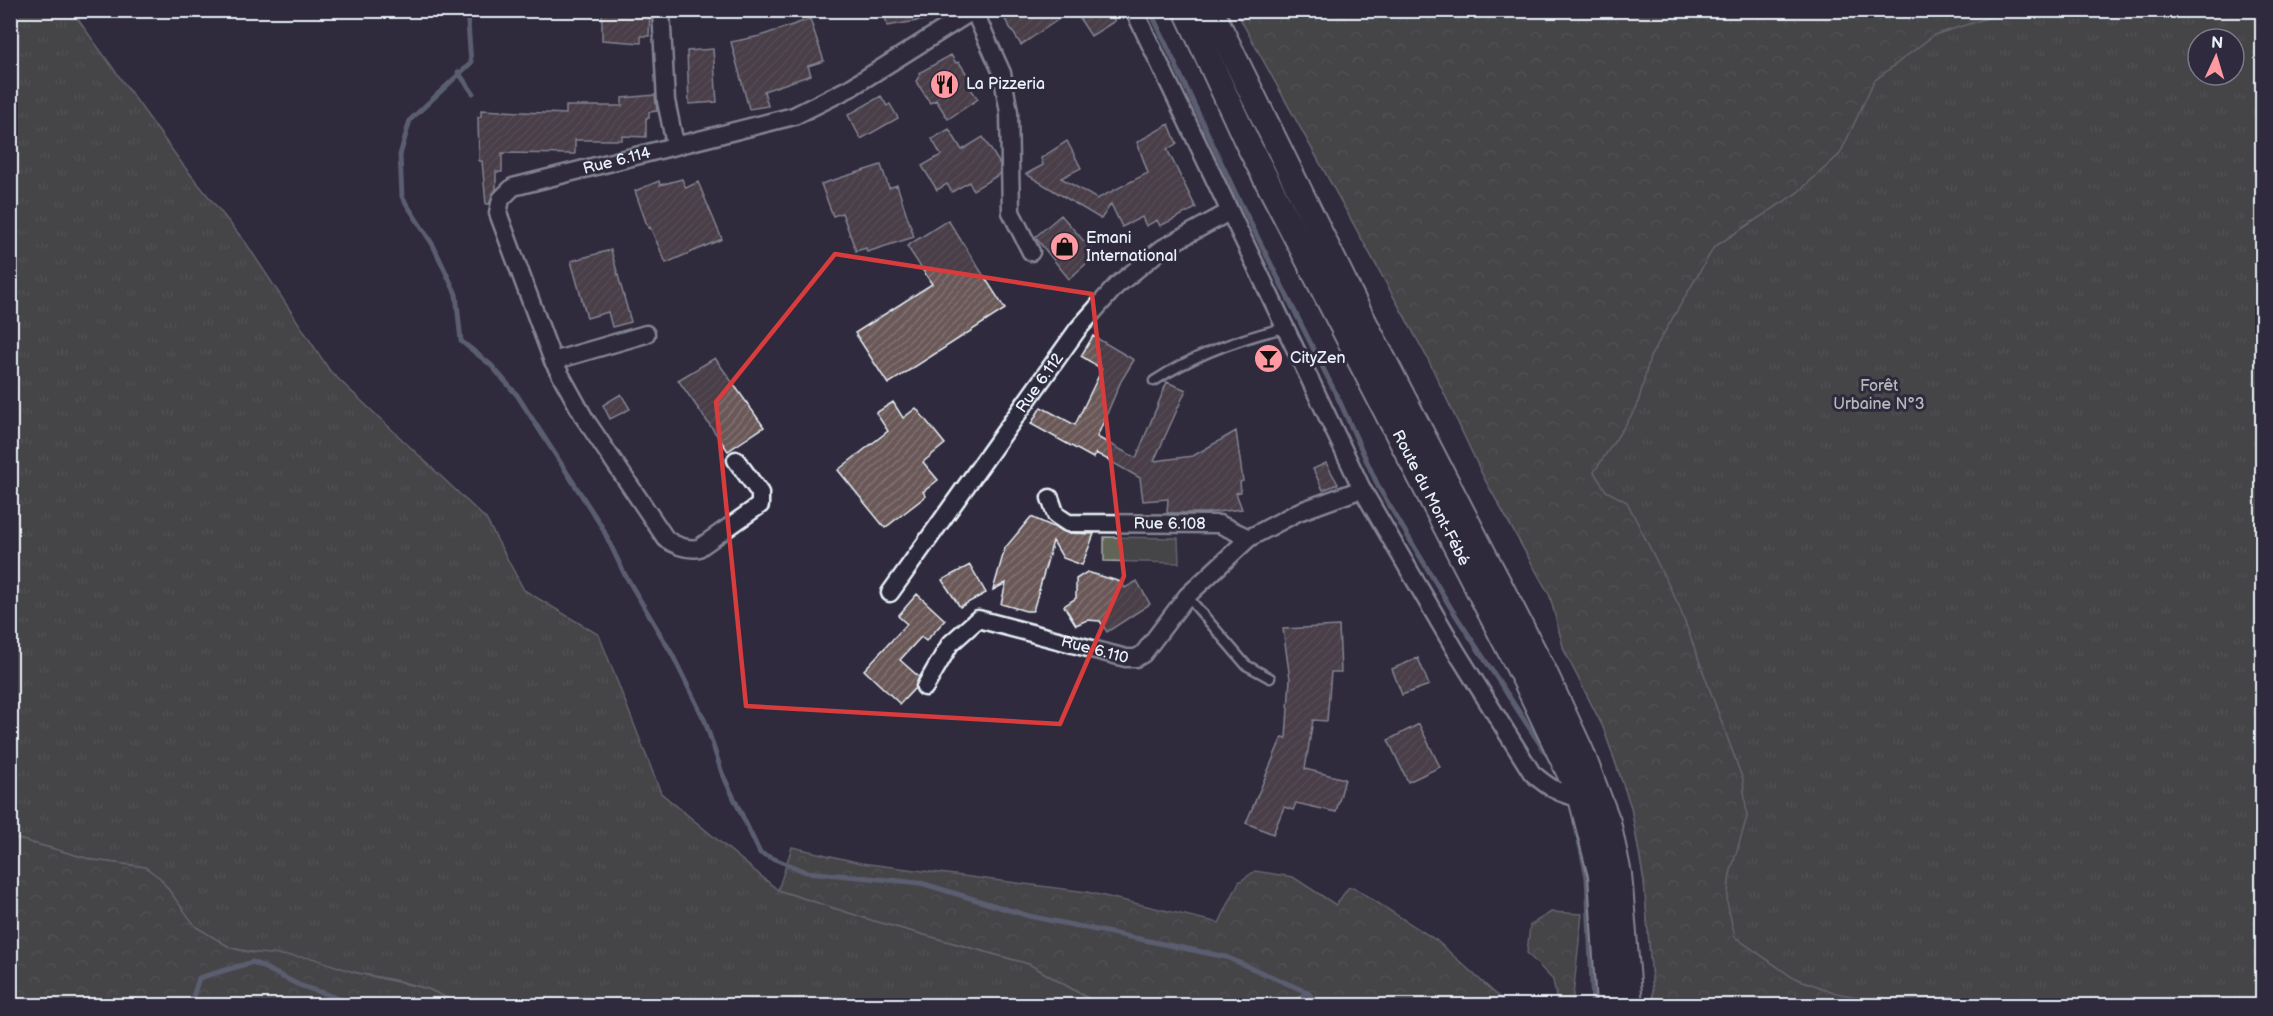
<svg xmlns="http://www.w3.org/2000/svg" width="2273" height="1016" viewBox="0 0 2273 1016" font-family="'Balsamiq Sans',sans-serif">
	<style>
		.grass { fill: url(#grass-tufts); stroke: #a4aba8; stroke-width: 1.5; fill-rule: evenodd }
		.forest { fill: url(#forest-crowns); stroke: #a4aba8; stroke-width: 1.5 }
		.pitch { fill: #616557; stroke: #a4aba8; stroke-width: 1.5 }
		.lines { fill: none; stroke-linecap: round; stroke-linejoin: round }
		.stream { stroke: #909caf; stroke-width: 5 }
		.building { fill: url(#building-hatch); stroke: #e8f1f8; stroke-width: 1.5 }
		.lane-casing { stroke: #e8f1f8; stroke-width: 13 }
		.street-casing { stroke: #e8f1f8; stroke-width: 21 }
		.secondary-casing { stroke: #e8f1f8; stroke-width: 28 }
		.lane { stroke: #2f2a3d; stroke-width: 8 }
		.street { stroke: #2f2a3d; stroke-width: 16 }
		.secondary { stroke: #2f2a3d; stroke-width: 24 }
		.marked { fill: none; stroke: #d83c3d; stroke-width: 4.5; stroke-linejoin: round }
		.labels { text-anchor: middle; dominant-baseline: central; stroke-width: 6; stroke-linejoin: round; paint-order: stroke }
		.poi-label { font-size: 16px; fill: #e8f1f8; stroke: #2f2a3d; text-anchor: start }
		.street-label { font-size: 16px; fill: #e8f1f8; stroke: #2f2a3d }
		.park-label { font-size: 16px; fill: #b2b9b8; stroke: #2f2a3d }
	</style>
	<defs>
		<pattern id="grass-tufts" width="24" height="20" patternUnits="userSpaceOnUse" patternTransform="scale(1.5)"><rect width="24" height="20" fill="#616557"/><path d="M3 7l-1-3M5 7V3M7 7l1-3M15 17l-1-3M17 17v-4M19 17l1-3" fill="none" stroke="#787c70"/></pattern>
		<pattern id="forest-crowns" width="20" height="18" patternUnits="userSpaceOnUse" patternTransform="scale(1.5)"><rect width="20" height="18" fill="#616557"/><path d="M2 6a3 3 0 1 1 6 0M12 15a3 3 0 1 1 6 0" fill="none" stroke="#787c70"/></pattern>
		<pattern id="building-hatch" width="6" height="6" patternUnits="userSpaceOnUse" patternTransform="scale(1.5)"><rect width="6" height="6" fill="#6b5958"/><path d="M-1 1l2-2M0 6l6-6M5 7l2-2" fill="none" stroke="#807171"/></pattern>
	</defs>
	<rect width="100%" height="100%" fill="#2f2a3d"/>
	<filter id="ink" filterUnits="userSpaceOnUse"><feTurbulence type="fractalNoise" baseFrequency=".0167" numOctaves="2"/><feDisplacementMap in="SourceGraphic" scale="12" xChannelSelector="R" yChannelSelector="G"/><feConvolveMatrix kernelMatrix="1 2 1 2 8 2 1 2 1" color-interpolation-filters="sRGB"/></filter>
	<g filter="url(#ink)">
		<path class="grass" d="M10,11H72L183,165L246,243L330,371L486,519L524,590L599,635L661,793L778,890L871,920L1029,964L1100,1005H462L428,989L399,981L231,948L196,927L145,867L93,860L11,837Z
			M1236,11H2262V1005H1654L1644,881L1631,807L1603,727L1564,650L1550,596L1484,478L1428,359ZM2198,39H2234V75H2198Z"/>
		<path class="forest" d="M1236,11H1994L1991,17L1934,35L1874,81L1840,154L1797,193L1714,247L1650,357L1637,407L1594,472L1606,491L1627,502L1679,606L1743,780L1747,817L1730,874L1727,902L1735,937L1792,977L1836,993L1877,1001L1949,997L2066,1005H1654L1644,881L1631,807L1603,727L1564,650L1550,596L1484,478L1428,359Z
			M11,837L93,860L145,867L160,878L196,927L231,948L248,952L312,958L353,972L428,989L462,1005H11Z
			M792,847L861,863L1087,892L1219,923L1239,882L1255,871L1293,877L1336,905L1348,888L1353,887L1436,940L1508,1005H1100L1029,964L871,920L778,890Z
			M1551,912L1582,914L1572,1005H1554L1557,1002L1553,980L1527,953L1530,925Z"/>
		<path class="pitch" d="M1104,537L1178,538L1179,563L1104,561Z"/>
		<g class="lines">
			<path class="stream" d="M467,10L471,63L410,120L400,155L402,197L433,245L456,294L461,341L491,365L517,395L602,527L624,573L672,654L705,721L722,773L760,853L806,872L921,883L1029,916L1226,957L1307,992L1319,1006
				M1150,10L1235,192L1339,400L1379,488L1451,608L1553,764
				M458,72L473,93
				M1575,822L1587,877L1593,1006
				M10,1002L54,1006
				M190,1006L199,978L253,962L299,985L360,1006
				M695,1006H709
				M1290,1006L1307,992"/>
		</g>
		<path class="building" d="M602,10H650L649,36H641V43L602,40Z
			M884,10H929V19L887,26Z
			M1015,10H1072L1021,45L1004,18Z
			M1074,10H1108L1115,21L1091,36Z
			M810,19L824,61L808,66L811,75L764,91L768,106L749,109L731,42L760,36Z
			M713,49L717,102L689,104L687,51Z
			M951,55L956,63L959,62L975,87L971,89L978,99L948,119L936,100L930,103L916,81L920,75L919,73Z
			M655,95L657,111L649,112V118H646V137L622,136V140H575V154L502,153V172H496V189L489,204H486L482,161H479L478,117H481V110L566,114V106H622V98Z
			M881,96L887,106L890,104L898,118L861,139L848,115Z
			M1169,124L1177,144L1167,149L1196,208L1160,226L1157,220L1146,226L1142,217L1122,227L1111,204L1101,219L1026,174L1043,165L1041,158L1067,141L1081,168L1061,178L1097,199L1148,173L1137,142Z
			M949,129L962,150L983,137L1000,164V174L973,190L969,182L952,192L947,184L937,190L922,166L941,155L932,139Z
			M881,165L889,188L897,185L914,237L867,252L866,248L856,251L842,213L833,216L821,184Z
			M682,179L686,188L698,182L722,239L666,263L650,227L648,228L635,191L659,181L660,185Z
			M1061,215L1096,255L1069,279L1035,237Z
			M948,220L1005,309L888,384L855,333L932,284L907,246Z
			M611,250L631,322L612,327L608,312L587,318L571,261Z
			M1093,336L1134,360L1121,381L1097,437L1136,458L1167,382L1186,390L1154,461L1193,456L1236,431L1243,481L1240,482L1241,492L1236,493L1242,509L1207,513H1167L1168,499L1143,501L1140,478L1096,453L1093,458L1031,424L1041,407L1075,425L1102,369L1081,356Z
			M715,358L764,427L728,451L678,380Z
			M621,394L630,409L610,419L603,405Z
			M893,402L903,418L916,408L945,444L923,462L938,480L923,492L926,496L885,528L838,470L888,431L876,413Z
			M1326,463L1338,484L1323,490L1313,469Z
			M1031,517L1067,533L1094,534L1082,565L1063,558L1053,541L1033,611H1026L1001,604L1006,583L993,590L1005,548Z
			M970,565L986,593L960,607L942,580Z
			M1087,572L1121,582L1125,588L1137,581L1150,604L1107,632L1100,621L1087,620L1076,625L1064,606L1076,598V579Z
			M917,594L945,620L926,641L921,637L900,660L919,677L915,688L900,704L864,670L907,624L898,616Z
			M1339,626L1341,672H1331L1327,721L1313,720L1305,769L1345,779L1336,812L1296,803L1293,810L1284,807L1273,834L1246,823L1282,737L1286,738L1290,679L1283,629Z
			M1418,658L1429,685L1402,695L1392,669Z
			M1419,724L1440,767L1408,782L1388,740Z"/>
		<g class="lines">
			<defs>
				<path id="lane" d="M1154,381C1194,355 1238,339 1284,328
					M1187,596L1246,665L1270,678"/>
				<g id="street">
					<path d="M661,10L666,101L675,144"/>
					<path d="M1134,10L1362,489L1456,651L1532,773C1548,787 1560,795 1581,798"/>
					<path d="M974,11L1002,73L1009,112L1011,212L1031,252"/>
					<path id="s1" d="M646,334L553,361L498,213L501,199L513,187L794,116L850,88L974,10"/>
					<path d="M553,361L585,419L666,539C676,546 686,550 699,548L760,505V493L736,460"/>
					<path id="s2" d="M1050,498L1056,515L1068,523L1219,524L1249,538L1298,512L1362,489"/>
					<path id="s3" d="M890,593L1078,329L1116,286L1163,248L1229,212"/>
					<path id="s4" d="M925,687L950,644L978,619L1126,658H1136L1143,654L1187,596L1249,538"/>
				</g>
				<g id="secondary">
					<path id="s5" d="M1186,10L1247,142L1526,682L1581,798L1601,875L1609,1006"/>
					<path d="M1211,10L1355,304L1545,673L1581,751L1608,822L1619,874L1630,1006"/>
				</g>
			</defs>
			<use href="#lane" class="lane-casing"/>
			<use href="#street" class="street-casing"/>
			<use href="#secondary" class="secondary-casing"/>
			<use href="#lane" class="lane"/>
			<use href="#street" class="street"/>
			<use href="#secondary" class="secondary"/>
		</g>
	</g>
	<path d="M0 0H2273V1016H0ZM835,254L1092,294L1124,576L1060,724L746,706L716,402Z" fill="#2f2a3d" fill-opacity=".55" fill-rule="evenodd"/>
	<path class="marked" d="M835,254L1092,294L1124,576L1060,724L746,706L716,402Z"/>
	<defs>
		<symbol id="restaurant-disc" viewBox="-11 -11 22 22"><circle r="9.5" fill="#ff9aa2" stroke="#2f2a3d"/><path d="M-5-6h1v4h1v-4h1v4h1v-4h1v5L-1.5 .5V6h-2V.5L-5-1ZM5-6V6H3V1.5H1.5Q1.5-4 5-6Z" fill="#111"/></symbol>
		<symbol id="shop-disc" viewBox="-11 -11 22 22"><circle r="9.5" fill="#ff9aa2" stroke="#2f2a3d"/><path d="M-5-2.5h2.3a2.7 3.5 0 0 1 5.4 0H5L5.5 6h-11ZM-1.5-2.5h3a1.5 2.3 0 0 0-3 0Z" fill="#111"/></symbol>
		<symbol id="bar-disc" viewBox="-11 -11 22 22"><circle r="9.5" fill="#ff9aa2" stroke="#2f2a3d"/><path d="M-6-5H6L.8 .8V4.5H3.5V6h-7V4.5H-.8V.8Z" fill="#111"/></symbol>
	</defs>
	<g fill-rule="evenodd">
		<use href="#restaurant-disc" x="928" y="68" width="33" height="33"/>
		<use href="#shop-disc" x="1048" y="230" width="33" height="33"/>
		<use href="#bar-disc" x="1252" y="342" width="33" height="33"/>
	</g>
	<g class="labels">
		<g class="poi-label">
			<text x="966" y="84">La Pizzeria</text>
			<text x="1086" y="238">Emani<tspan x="1086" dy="18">International</tspan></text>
			<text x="1290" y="358">CityZen</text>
		</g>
		<g class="street-label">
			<text stroke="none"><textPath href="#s1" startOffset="393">Rue 6.114</textPath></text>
			<text stroke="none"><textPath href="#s3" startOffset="258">Rue 6.112</textPath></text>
			<text stroke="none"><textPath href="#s5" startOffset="546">Route du Mont-Fébé</textPath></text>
			<text stroke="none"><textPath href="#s2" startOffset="134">Rue 6.108</textPath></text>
			<text stroke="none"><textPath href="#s4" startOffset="208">Rue 6.110</textPath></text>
		</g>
		<g class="park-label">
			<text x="1879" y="386">Forêt<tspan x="1879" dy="18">Urbaine N°3</tspan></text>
		</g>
	</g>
	<rect width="2273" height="1016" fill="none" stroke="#2f2a3d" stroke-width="36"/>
	<rect x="18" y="18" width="2237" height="980" fill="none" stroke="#e8f1f8" stroke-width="2" filter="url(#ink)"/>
	<g transform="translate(2216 57) rotate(4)"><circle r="28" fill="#2f2a3d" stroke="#797a88" stroke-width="1.5"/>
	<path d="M0-4.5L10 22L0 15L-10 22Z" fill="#ff9aa2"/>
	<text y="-9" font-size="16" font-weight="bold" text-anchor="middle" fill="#e8f1f8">N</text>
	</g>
</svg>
